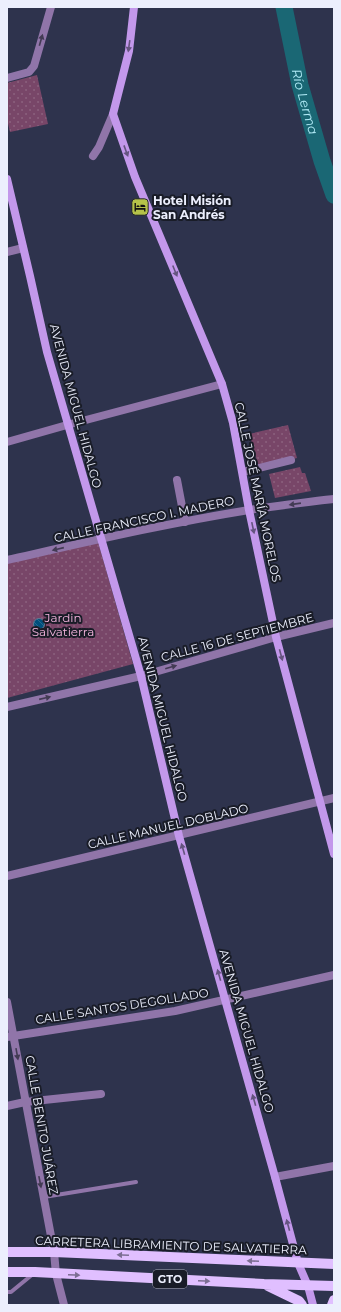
<svg xmlns="http://www.w3.org/2000/svg" width="341" height="1312" viewBox="0 0 341 1312" font-family="Montserrat,sans-serif">
	<style>
		.green { fill: url(#green-dots) }
		.lines { fill: none; stroke-linecap: round; stroke-linejoin: round }
		.river { stroke: #1a6774; stroke-width: 17 }
		.building { fill: url(#building-back-hatch); stroke: #607a90; filter: url(#shadow) }
		.lane { stroke: #9075a9; stroke-width: 4 }
		.street { stroke: #9075a9; stroke-width: 8 }
		.secondary { stroke: #c398eb; stroke-width: 8 }
		.primary { stroke: #e0bfff; stroke-width: 10 }
		.oneway { fill: #433b54 }
		.oneway2 { fill: #65547f }
		.oneway3 { fill: #7c6e93 }
		.labels { text-anchor: middle; dominant-baseline: central; stroke-width: 4; stroke-linejoin: round; paint-order: stroke }
		.shield { fill: #191c27; stroke: #adb0bd; stroke-width: 1 }
		.shield-label { font-size: 11px; font-weight: bold; fill: #eceffd }
		.poi-label { font-size: 12px; font-weight: bold; fill: #eceffd; stroke: #191c27; text-anchor: start }
		.street-label { font-size: 12px; fill: #eceffd; stroke: #191c27 }
		.park-label { font-size: 12px; fill: #f4b4de; stroke: #191c27 }
		.water-label { font-size: 13px; font-style: italic; fill: #b0eaf6; stroke: #191c27 }
	</style>
	<defs>
		<pattern id="green-dots" width="8" height="8" patternUnits="userSpaceOnUse"><rect width="8" height="8" fill="#784668"/><path d="M2 2h.1M6 6h.1" fill="none" stroke="#8b617e" stroke-width="1.8" stroke-linecap="round"/></pattern>
		<pattern id="building-back-hatch" width="6" height="6" patternUnits="userSpaceOnUse"><rect width="6" height="6" fill="#034f7b"/><path d="M-1 5l2 2M0 0l6 6M5-1l2 2" fill="none" stroke="#28698f"/></pattern>
		<filter id="shadow"><feDropShadow dx="3.5" dy="3.5" stdDeviation="1" flood-color="#0009"/></filter>
	</defs>
	<rect width="100%" height="100%" fill="#2e334d"/>
	<path class="green" d="M37,75L48,124L10,132L7,119V83Z
		M288,425L297,458L259,468L249,434Z
		M300,467L302,473H305L311,491L275,498L269,474Z
		M98,542L133,664L7,698V563Z"/>
	<g class="lines">
		<path class="river" id="s1" d="M284,7L300,85L322,161L334,195"/>
	</g>
	<path class="building" d="M33.5 624a5.5 5.5 0 1 1 11 0a5.5 5.5 0 1 1-11 0Z"/>
	<g class="lines">
		<path class="lane" d="M44,1197L136,1182
			M7,1292H11L33,1274"/>
		<path class="street" d="M7,78L29,72L34,66L51,7
			M93,156L99,147L113,114
			M7,252L23,248
			M7,442L67,425L222,384
			M243,472L291,460
			M177,480L185,522
			M7,560C87,542 168,523 249,510C277,506 306,502 334,499
			M7,707L141,676L276,637L334,623
			M7,876L334,798
			M7,1002L54,1252L56,1274L64,1305
			M7,1037L175,1011L334,975
			M7,1106L25,1102L101,1094
			M275,1177L334,1166"/>
		<path class="secondary" d="M134,7L129,51L113,114L135,177L222,384L233,423L249,510L276,637L334,854
			M7,179L30,276L47,352L141,676L179,836L275,1177L298,1263L308,1286L313,1305"/>
		<path class="primary" d="M7,1252H54L334,1264
			M7,1272H35L264,1284L334,1286
			M268,1286L299,1301L302,1305
			M332,1305L334,1300"/>
	</g>
	<defs><path id="oneway-solid" d="M-6-.8H1V-3.2L6.5 0L1 3.2V.8H-6Z"/></defs>
	<g class="oneway">
		<use href="#oneway-solid" transform="translate(41 40) rotate(-74)"/>
		<use href="#oneway-solid" transform="translate(295 504) rotate(172)"/>
		<use href="#oneway-solid" transform="translate(58 549) rotate(167)"/>
		<use href="#oneway-solid" transform="translate(171 667) rotate(-16)"/>
		<use href="#oneway-solid" transform="translate(45 698) rotate(-13)"/>
		<use href="#oneway-solid" transform="translate(17 1054) rotate(80)"/>
		<use href="#oneway-solid" transform="translate(40 1182) rotate(79)"/>
	</g>
	<g class="oneway2">
		<use href="#oneway-solid" transform="translate(129 46) rotate(98)"/>
		<use href="#oneway-solid" transform="translate(126 151) rotate(70)"/>
		<use href="#oneway-solid" transform="translate(175 271) rotate(68)"/>
		<use href="#oneway-solid" transform="translate(253 528) rotate(78)"/>
		<use href="#oneway-solid" transform="translate(281 655) rotate(75)"/>
		<use href="#oneway-solid" transform="translate(183 849) rotate(-106)"/>
		<use href="#oneway-solid" transform="translate(219 975) rotate(-106)"/>
		<use href="#oneway-solid" transform="translate(254 1100) rotate(-106)"/>
		<use href="#oneway-solid" transform="translate(288 1225) rotate(-105)"/>
	</g>
	<g class="oneway3">
		<use href="#oneway-solid" transform="translate(123 1255) rotate(-178)"/>
		<use href="#oneway-solid" transform="translate(253 1261) rotate(-178)"/>
		<use href="#oneway-solid" transform="translate(74 1275) rotate(3)"/>
		<use href="#oneway-solid" transform="translate(204 1281) rotate(3)"/>
	</g>
	<defs>
		<symbol id="hotel-square" viewBox="-11 -11 22 22"><rect x="-9" y="-9" width="18" height="18" rx="4" fill="#b5c249" stroke="#191c27"/><path d="M-6-4.5h1.5V1H6V5H4.5V3h-9V5H-6ZM-4 0a1.8 1.8 0 1 1 3.6 0ZM.5 0V-2.5h3Q6-2.5 6 0Z" fill="#111"/></symbol>
	</defs>
	<g fill-rule="evenodd">
		<use href="#hotel-square" x="130" y="197" width="20" height="20"/>
	</g>
	<g class="labels">
		<rect class="shield" x="153" y="1270" width="34" height="18" rx="3"/>
		<g class="shield-label">
			<text x="170" y="1279">GTO</text>
		</g>
		<g class="poi-label">
			<text x="153" y="200">Hotel Misión<tspan x="153" dy="14">San Andrés</tspan></text>
		</g>
		<g class="street-label">
			<text transform="translate(76 406) rotate(75)">AVENIDA MIGUEL HIDALGO</text>
			<text transform="translate(258 492) rotate(78)">CALLE JOSÉ MARÍA MORELOS</text>
			<text transform="translate(144 519) rotate(-12)">CALLE FRANCISCO I. MADERO</text>
			<text transform="translate(237 637) rotate(-15)">CALLE 16 DE SEPTIEMBRE</text>
			<text transform="translate(163 719) rotate(76)">AVENIDA MIGUEL HIDALGO</text>
			<text transform="translate(168 826) rotate(-13)">CALLE MANUEL DOBLADO</text>
			<text transform="translate(122 1006) rotate(-9)">CALLE SANTOS DEGOLLADO</text>
			<text transform="translate(247 1031) rotate(74)">AVENIDA MIGUEL HIDALGO</text>
			<text transform="translate(42 1125) rotate(80)">CALLE BENITO JUÁREZ</text>
			<text transform="translate(171 1245) rotate(2)">CARRETERA LIBRAMIENTO DE SALVATIERRA</text>
		</g>
		<g class="park-label">
			<text x="63" y="617">Jardin<tspan x="63" dy="14">Salvatierra</tspan></text>
		</g>
		<g class="water-label">
			<text stroke="none"><textPath href="#s1" startOffset="97">Río Lerma</textPath></text>
		</g>
	</g>
	<rect width="341" height="1312" fill="none" stroke="#eceffd" stroke-width="16"/>
</svg>
